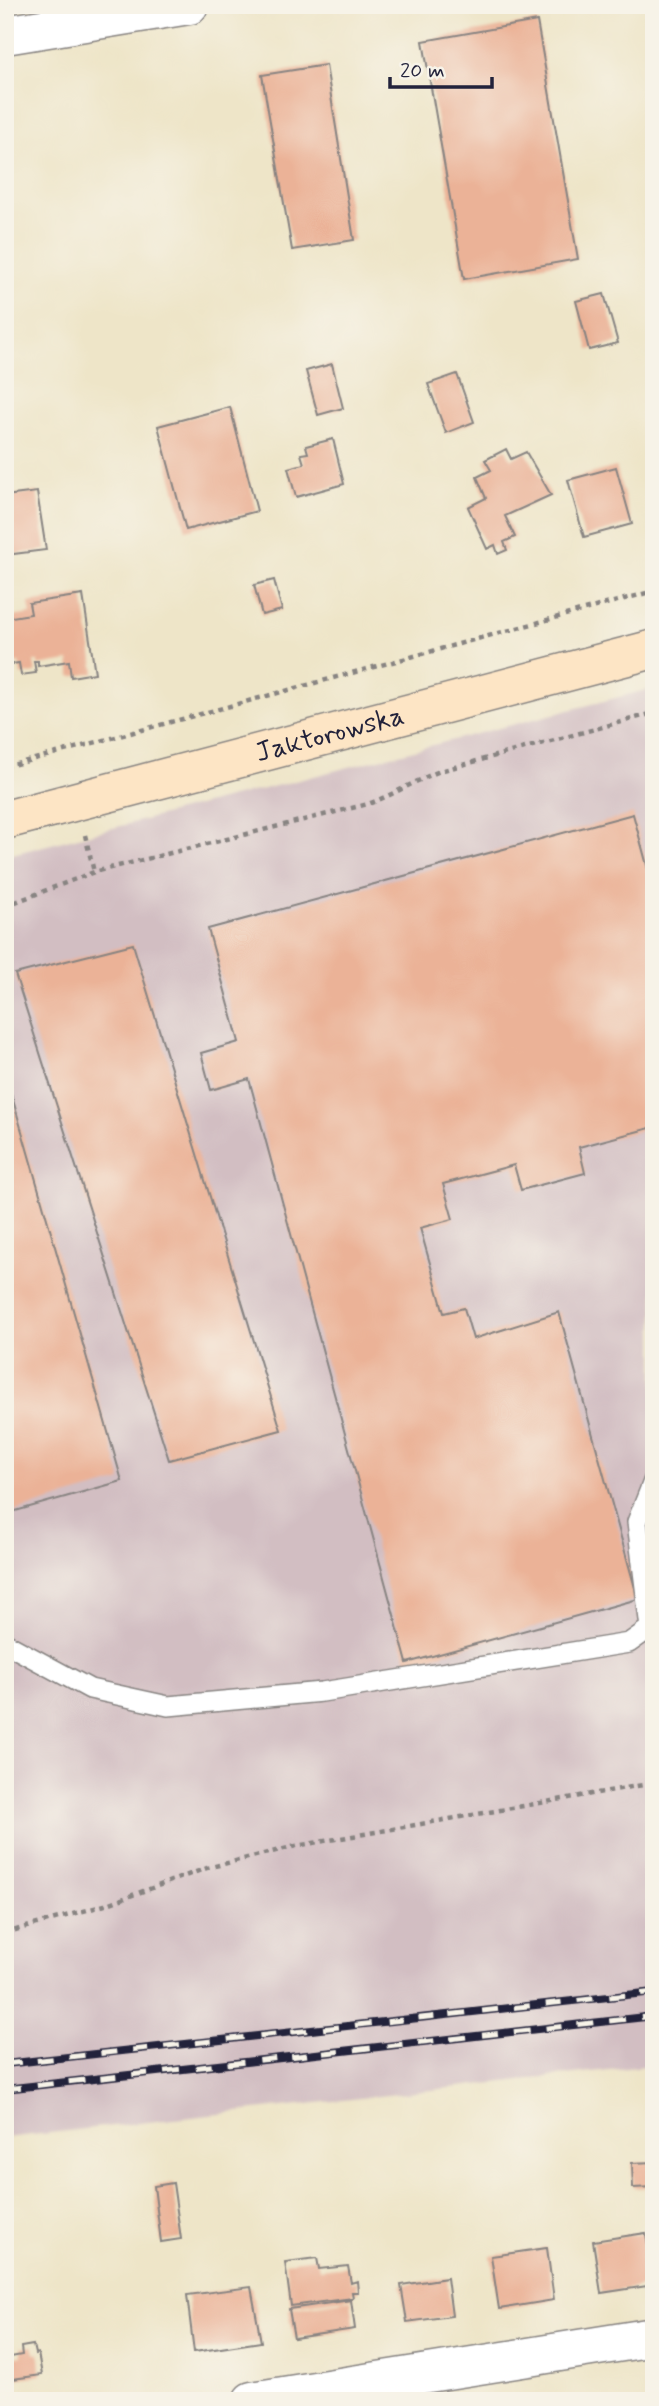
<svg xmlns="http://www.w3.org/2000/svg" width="659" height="2406" viewBox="0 0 659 2406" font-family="Mynerve,sans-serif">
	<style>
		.industrial { fill: #d2bec2 }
		.building { fill: #ebb297 }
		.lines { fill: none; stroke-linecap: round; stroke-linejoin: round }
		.service-casing { stroke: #888482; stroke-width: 22 }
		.minor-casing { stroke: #888482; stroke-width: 41 }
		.secondary-casing { stroke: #888482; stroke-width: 41 }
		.path { stroke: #888482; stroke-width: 4.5; stroke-dasharray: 5 5; stroke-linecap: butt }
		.service { stroke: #fff; stroke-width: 19 }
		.minor { stroke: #fff; stroke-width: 38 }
		.secondary { stroke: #fde5c5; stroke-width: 38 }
		.rail-casing { stroke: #22223b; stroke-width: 8 }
		.rail { stroke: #f7f3e8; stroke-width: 5; stroke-dasharray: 16; stroke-linecap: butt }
		.labels { text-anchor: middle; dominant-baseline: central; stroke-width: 6; stroke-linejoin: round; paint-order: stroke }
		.street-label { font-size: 28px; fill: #22223b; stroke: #f7f3e8 }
	</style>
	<rect width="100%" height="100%" fill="#f7f3e8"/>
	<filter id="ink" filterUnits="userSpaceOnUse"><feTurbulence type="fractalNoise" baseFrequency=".0143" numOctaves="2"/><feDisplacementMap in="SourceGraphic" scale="14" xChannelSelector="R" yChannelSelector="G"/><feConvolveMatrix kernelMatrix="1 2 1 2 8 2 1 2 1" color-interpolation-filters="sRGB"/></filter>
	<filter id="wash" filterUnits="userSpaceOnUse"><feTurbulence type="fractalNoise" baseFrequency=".00686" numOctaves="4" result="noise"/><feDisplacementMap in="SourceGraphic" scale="28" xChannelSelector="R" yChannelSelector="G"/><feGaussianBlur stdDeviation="1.57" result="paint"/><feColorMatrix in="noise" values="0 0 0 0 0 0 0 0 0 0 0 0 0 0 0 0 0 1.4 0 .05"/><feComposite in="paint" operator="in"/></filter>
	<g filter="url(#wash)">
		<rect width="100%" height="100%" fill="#eee5c8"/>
		<path class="industrial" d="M654,688V2065L5,2138V856Z"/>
		<g id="blocks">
			<path class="building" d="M537,21L578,259L464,279L423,41Z
				M326,65L354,240L292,250L262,75Z
				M604,294L618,343L589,350L576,301Z
				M332,364L343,408L318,415L306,371Z
				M457,374L474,422L446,433L428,384Z
				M230,407L257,511L186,530L158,426Z
				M333,439L344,484L296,497L288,468L304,464L301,454L308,453L306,446Z
				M506,449L511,459L526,452L551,495L505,516L515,537L504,542L507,550L498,554L495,545L487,549L468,507L486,498L477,477L491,470L485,460Z
				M616,467L632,524L584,537L568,480Z
				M37,492L46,550L5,555V496Z
				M274,580L282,610L262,615L254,585Z
				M83,595L95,673L71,677L69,661L38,666V661H34L36,673L21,675L19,663L5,665V618L31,614L29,603Z
				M654,789V818L653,819L646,791Z
				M633,814L654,891V1127L579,1147L585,1173L521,1190L514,1165L443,1184L453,1219L420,1228L444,1313L464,1308L473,1339L559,1312L638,1599L407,1663L249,1079L211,1090L201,1053L239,1042L208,929Z
				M133,944L281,1430L169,1460L15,974Z
				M5,1072L122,1481L5,1514Z
				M654,2162V2187L633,2188L632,2163Z
				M173,2183L181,2239L161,2242L154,2186Z
				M646,2233L654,2285L601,2293L593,2241Z
				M547,2248L554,2300L499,2309L491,2256Z
				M317,2258L319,2269L348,2266L351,2283L357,2281L358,2292H352L353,2298L291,2306L285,2262Z
				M447,2278L452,2316L407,2322L401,2285Z
				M251,2287L261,2342L194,2352L187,2295Z
				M351,2300L355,2329L294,2338L289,2309Z
				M33,2345L35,2354L38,2353L42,2375L5,2380V2358L22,2355L21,2347Z"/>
		</g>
	</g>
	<g filter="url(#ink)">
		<use href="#blocks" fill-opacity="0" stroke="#888482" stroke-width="2"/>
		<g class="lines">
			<defs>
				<path id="service" d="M5,1643L90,1689L168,1706L322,1692L629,1643L650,1628L637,1522L654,1479"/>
				<path id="minor" d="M5,35L189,5
					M252,2401L654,2337"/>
				<g id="secondary">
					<path id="s1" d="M5,820L654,649"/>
				</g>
			</defs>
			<use href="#service" class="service-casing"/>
			<use href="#minor" class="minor-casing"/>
			<use href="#secondary" class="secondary-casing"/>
			<path class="path" d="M5,767L654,591
				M85,835L94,872
				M5,906L94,872L368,804C393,795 415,781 440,771L654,713
				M5,1933L105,1905L207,1868L296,1846L654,1783"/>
			<use href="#service" class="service"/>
			<use href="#minor" class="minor"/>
			<use href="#secondary" class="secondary"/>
			<defs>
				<path id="rail" d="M5,2064L654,1992
					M5,2089L654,2016"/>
			</defs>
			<use href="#rail" class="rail-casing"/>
			<use href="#rail" class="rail"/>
		</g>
	</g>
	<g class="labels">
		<g class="street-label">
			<text stroke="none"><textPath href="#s1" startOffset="336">Jaktorowska</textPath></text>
		</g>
	</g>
	<rect width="659" height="2406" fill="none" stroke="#f7f3e8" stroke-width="28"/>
	<path d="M390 77v10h102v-10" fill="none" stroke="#22223b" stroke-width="3.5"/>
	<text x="400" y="77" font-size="21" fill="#22223b" stroke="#f7f3e8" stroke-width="5" paint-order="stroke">20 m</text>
</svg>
